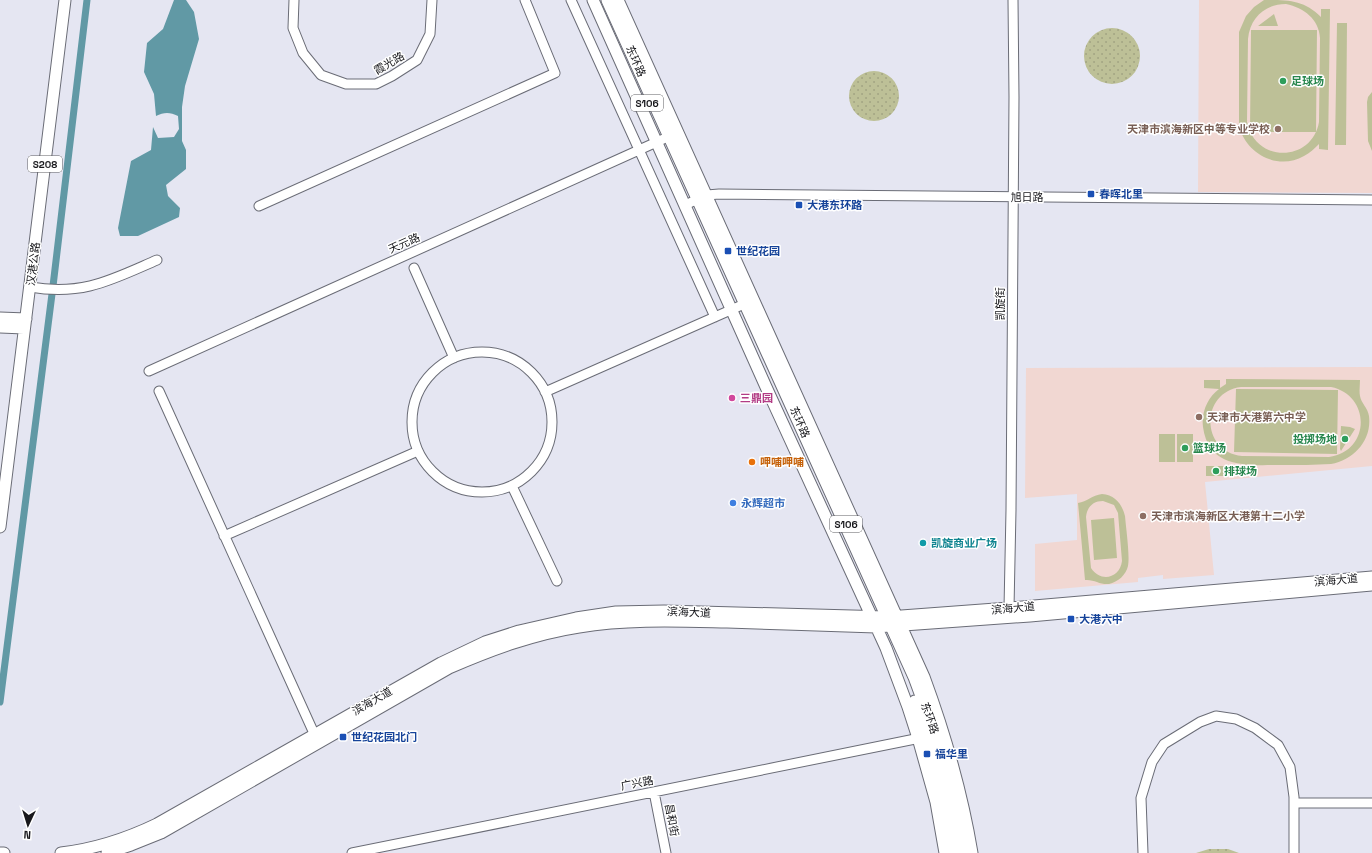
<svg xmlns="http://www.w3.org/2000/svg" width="1372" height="853" viewBox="0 0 1372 853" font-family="'Space Grotesk','Noto Sans SC',sans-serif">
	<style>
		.education { fill: #f1d7d2 }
		.park { fill: url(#park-dots) }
		.garden { fill: #bdc097; fill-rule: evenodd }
		.water { fill: #6199a5 }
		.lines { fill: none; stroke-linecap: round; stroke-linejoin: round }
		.canal { stroke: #6199a5; stroke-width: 7 }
		.minor-casing { stroke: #6a6c76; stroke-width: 11 }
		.major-casing { stroke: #6a6c76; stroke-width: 13 }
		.highway-casing { stroke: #6a6c76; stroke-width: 15 }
		.minor { stroke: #fff; stroke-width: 9 }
		.major { stroke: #fff; stroke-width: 11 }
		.highway { stroke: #fff; stroke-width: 13 }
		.leisure-dot { fill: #2e9e5b; stroke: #fff; stroke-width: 1.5 }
		.education-dot { fill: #8d6e63; stroke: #fff; stroke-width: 1.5 }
		.transit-dot { fill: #1a4fb4; stroke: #fff; stroke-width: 1.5 }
		.hotel-dot { fill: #d1479c; stroke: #fff; stroke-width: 1.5 }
		.food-dot { fill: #e8710a; stroke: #fff; stroke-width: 1.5 }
		.shop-dot { fill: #3f7fe0; stroke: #fff; stroke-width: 1.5 }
		.culture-dot { fill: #0f9aa8; stroke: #fff; stroke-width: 1.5 }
		.labels { text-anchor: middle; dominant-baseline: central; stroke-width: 3; stroke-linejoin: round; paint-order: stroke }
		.shield { fill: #fff; stroke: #5d5d60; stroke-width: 1 }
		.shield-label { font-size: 10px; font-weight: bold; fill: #18181c }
		.street-label { font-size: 11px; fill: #18181c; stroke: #fff }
		.leisure-label { font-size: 11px; font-weight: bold; fill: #27864d; stroke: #fff; text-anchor: start }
		.education-label { font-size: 11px; font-weight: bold; fill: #785e54; stroke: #fff; text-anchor: start }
		.transit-label { font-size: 11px; font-weight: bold; fill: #164399; stroke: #fff; text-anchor: start }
		.hotel-label { font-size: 11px; font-weight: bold; fill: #b23c85; stroke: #fff; text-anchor: start }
		.food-label { font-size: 11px; font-weight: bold; fill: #c56008; stroke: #fff; text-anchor: start }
		.shop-label { font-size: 11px; font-weight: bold; fill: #366cbe; stroke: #fff; text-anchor: start }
		.culture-label { font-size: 11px; font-weight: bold; fill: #0d838f; stroke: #fff; text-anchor: start }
	</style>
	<defs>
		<pattern id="park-dots" width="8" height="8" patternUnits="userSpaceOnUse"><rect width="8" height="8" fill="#bdc097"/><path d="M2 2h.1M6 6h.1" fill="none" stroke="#a2a482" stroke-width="1.8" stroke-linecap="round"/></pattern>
	</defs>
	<rect width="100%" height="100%" fill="#e5e6f2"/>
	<path class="education" d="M1199,0H1372V193L1198,192Z
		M1372,367V466L1205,482L1214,575L1163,579V575L1138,578V582L1035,591V544L1077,540V494L1025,498L1026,368Z"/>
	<path class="park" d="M1084 56a28 28 0 1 1 56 0a28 28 0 1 1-56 0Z
		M849 96a25 25 0 1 1 50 0a25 25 0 1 1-50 0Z
		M1209,849H1228L1239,853H1196Z"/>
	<path class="garden" d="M1264,0C1289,0 1304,0 1321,17V9H1330L1328,150L1319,149V144C1314,149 1310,153 1304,156C1278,171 1246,154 1239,126V32L1246,16L1254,7ZM1286,4C1304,8 1319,19 1320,38L1319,122C1313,158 1266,164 1250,132H1316L1317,30H1251L1250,131L1247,122L1248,39C1250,18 1265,4 1286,4Z
		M1274,14L1278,26H1258Z
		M1337,23H1347L1346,145H1335Z
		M1372,92V151L1368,141L1367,102L1368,97Z
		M1226,379L1360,380C1360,385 1359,391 1360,396C1361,403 1368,408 1369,416C1372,440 1354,460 1331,464C1315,465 1298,465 1282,465C1249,465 1209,470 1203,427C1201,412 1208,397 1219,389L1204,388V380H1220V388L1226,384ZM1241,387H1331C1371,395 1371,451 1329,457L1242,456C1200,452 1200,392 1241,387Z
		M1236,389L1338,390L1337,454L1234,452Z
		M1341,426L1350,427L1355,429L1341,451L1340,449Z
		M1159,434H1175V462H1159Z
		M1177,434H1193V462H1177Z
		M1206,466H1225V476H1206Z
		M1102,494C1115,495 1122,504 1125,516C1126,528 1130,556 1128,566C1126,575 1118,582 1109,584C1100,585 1094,579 1085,580L1078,503C1087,502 1092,495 1102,494ZM1103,501L1114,505L1118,513L1122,561C1120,578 1101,583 1091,568L1086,517C1087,507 1093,501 1103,501Z
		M1114,518L1117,558L1094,560L1091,520Z"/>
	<path class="water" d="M174,0H186L194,12L199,39L185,86L182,107V141L186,150V169L166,185L168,196L180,208L179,217L138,236H120L118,228L131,161L151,150L153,127L158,138L174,137L179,129L178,116C170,112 164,112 156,116L154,94L144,72L147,43L163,29Z"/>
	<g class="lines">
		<path class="canal" d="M53,286L87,0
			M0,702L52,294"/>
		<defs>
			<path id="minor" d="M294,0L293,28L303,53L321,75L346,84H376L392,76L417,60L430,34L432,0
				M571,0L715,317
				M685,205L707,195L719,194L1372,200
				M259,206L555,73L525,0
				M414,268L454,358
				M30,287C83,296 111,280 157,260
				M412 422a70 70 0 1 1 140 0a70 70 0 1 1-140 0Z
				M149,371L670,136
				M159,391L317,740
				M545,392L751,301
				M512,486L557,581
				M224,536L418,451
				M1009,608L1011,510L1014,97L1013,0
				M654,792L666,853
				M1294,803H1372
				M352,853L925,737
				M1143,853L1141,798L1152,762L1164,744L1200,722L1216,716L1236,719L1255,728L1278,745L1290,767L1294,797V853"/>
			<path id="major" d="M593,0L766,387L886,648L908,707L918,738L936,802L945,853
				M618,0C720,226 824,451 924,677C945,734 962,793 972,853
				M0,318L26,319
				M0,327L24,328
				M0,527L65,0
				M0,853H4
				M61,853C94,849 126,839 157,824L441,663L485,642L519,631L576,618L616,612L664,611L888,617L1009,608L1372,577
				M107,853L131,845L161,833L449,668C491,650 533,634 579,627C628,619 677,621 727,622C777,624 826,625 876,627L1030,616L1372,585"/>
			<path id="highway" d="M608,0L915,677L932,723L948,782L963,853
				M915,702L940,784L952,853"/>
		</defs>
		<use href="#minor" class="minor-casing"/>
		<use href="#major" class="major-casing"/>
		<use href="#highway" class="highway-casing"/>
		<use href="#minor" class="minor"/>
		<use href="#major" class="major"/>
		<use href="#highway" class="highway"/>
	</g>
	<g class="leisure-dot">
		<circle cx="1283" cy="81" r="4"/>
		<circle cx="1345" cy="439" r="4"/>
		<circle cx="1185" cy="448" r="4"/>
		<circle cx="1216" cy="471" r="4"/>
	</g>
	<g class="education-dot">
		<circle cx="1278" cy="129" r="4"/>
		<circle cx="1199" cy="417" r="4"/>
		<circle cx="1143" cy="516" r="4"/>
	</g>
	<g class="transit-dot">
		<rect x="1087" y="190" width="8" height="8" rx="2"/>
		<rect x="795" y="201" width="8" height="8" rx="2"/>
		<rect x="724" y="247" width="8" height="8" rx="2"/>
		<rect x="1067" y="615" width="8" height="8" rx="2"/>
		<rect x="339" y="733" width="8" height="8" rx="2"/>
		<rect x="923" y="750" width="8" height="8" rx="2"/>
	</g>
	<circle class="hotel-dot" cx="732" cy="398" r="4"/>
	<circle class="food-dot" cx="752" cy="462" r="4"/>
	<circle class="shop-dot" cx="733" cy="503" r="4"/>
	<circle class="culture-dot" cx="923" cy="543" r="4"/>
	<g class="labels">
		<g class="shield">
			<rect x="631" y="95" width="32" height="16" rx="3"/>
			<rect x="28" y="156" width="34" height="16" rx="3"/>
			<rect x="830" y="516" width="32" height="16" rx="3"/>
		</g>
		<g class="shield-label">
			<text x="647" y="103">S106</text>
			<text x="45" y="164">S208</text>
			<text x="846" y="524">S106</text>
		</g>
		<g class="street-label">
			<text transform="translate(636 61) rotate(66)">东环路</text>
			<text transform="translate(389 63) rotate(-30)">霞光路</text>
			<text x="1027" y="197">旭日路</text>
			<text transform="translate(404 243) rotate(-24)">天元路</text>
			<text transform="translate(33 264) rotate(-83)">汉港公路</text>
			<text transform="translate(1000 304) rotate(-90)">凯旋街</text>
			<text transform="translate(800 422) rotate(66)">东环路</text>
			<text transform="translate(1336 580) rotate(-5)">滨海大道</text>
			<text transform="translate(1013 608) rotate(-5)">滨海大道</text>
			<text transform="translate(689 612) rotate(2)">滨海大道</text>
			<text transform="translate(372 701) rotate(-30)">滨海大道</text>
			<text transform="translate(930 718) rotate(71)">东环路</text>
			<text transform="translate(637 783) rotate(-11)">广兴路</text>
			<text transform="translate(672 820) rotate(79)">昌和街</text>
		</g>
		<g class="leisure-label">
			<text x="1291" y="81">足球场</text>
			<text x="1337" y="439" text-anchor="end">投掷场地</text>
			<text x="1193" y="448">篮球场</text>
			<text x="1224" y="471">排球场</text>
		</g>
		<g class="education-label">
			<text x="1270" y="129" text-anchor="end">天津市滨海新区中等专业学校</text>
			<text x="1207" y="417">天津市大港第六中学</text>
			<text x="1151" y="516">天津市滨海新区大港第十二小学</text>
		</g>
		<g class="transit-label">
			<text x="1099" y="194">春晖北里</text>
			<text x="807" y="205">大港东环路</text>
			<text x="736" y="251">世纪花园</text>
			<text x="1079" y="619">大港六中</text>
			<text x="351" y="737">世纪花园北门</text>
			<text x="935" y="754">福华里</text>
		</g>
		<g class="hotel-label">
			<text x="740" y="398">三鼎园</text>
		</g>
		<g class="food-label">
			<text x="760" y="462">呷哺呷哺</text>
		</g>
		<g class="shop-label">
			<text x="741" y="503">永辉超市</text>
		</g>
		<g class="culture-label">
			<text x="931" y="543">凯旋商业广场</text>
		</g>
	</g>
	<g transform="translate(28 825) rotate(184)" stroke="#ffffff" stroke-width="3" paint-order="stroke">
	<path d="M0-3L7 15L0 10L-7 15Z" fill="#18181c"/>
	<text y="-6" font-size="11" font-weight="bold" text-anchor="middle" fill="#18181c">N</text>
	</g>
</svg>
